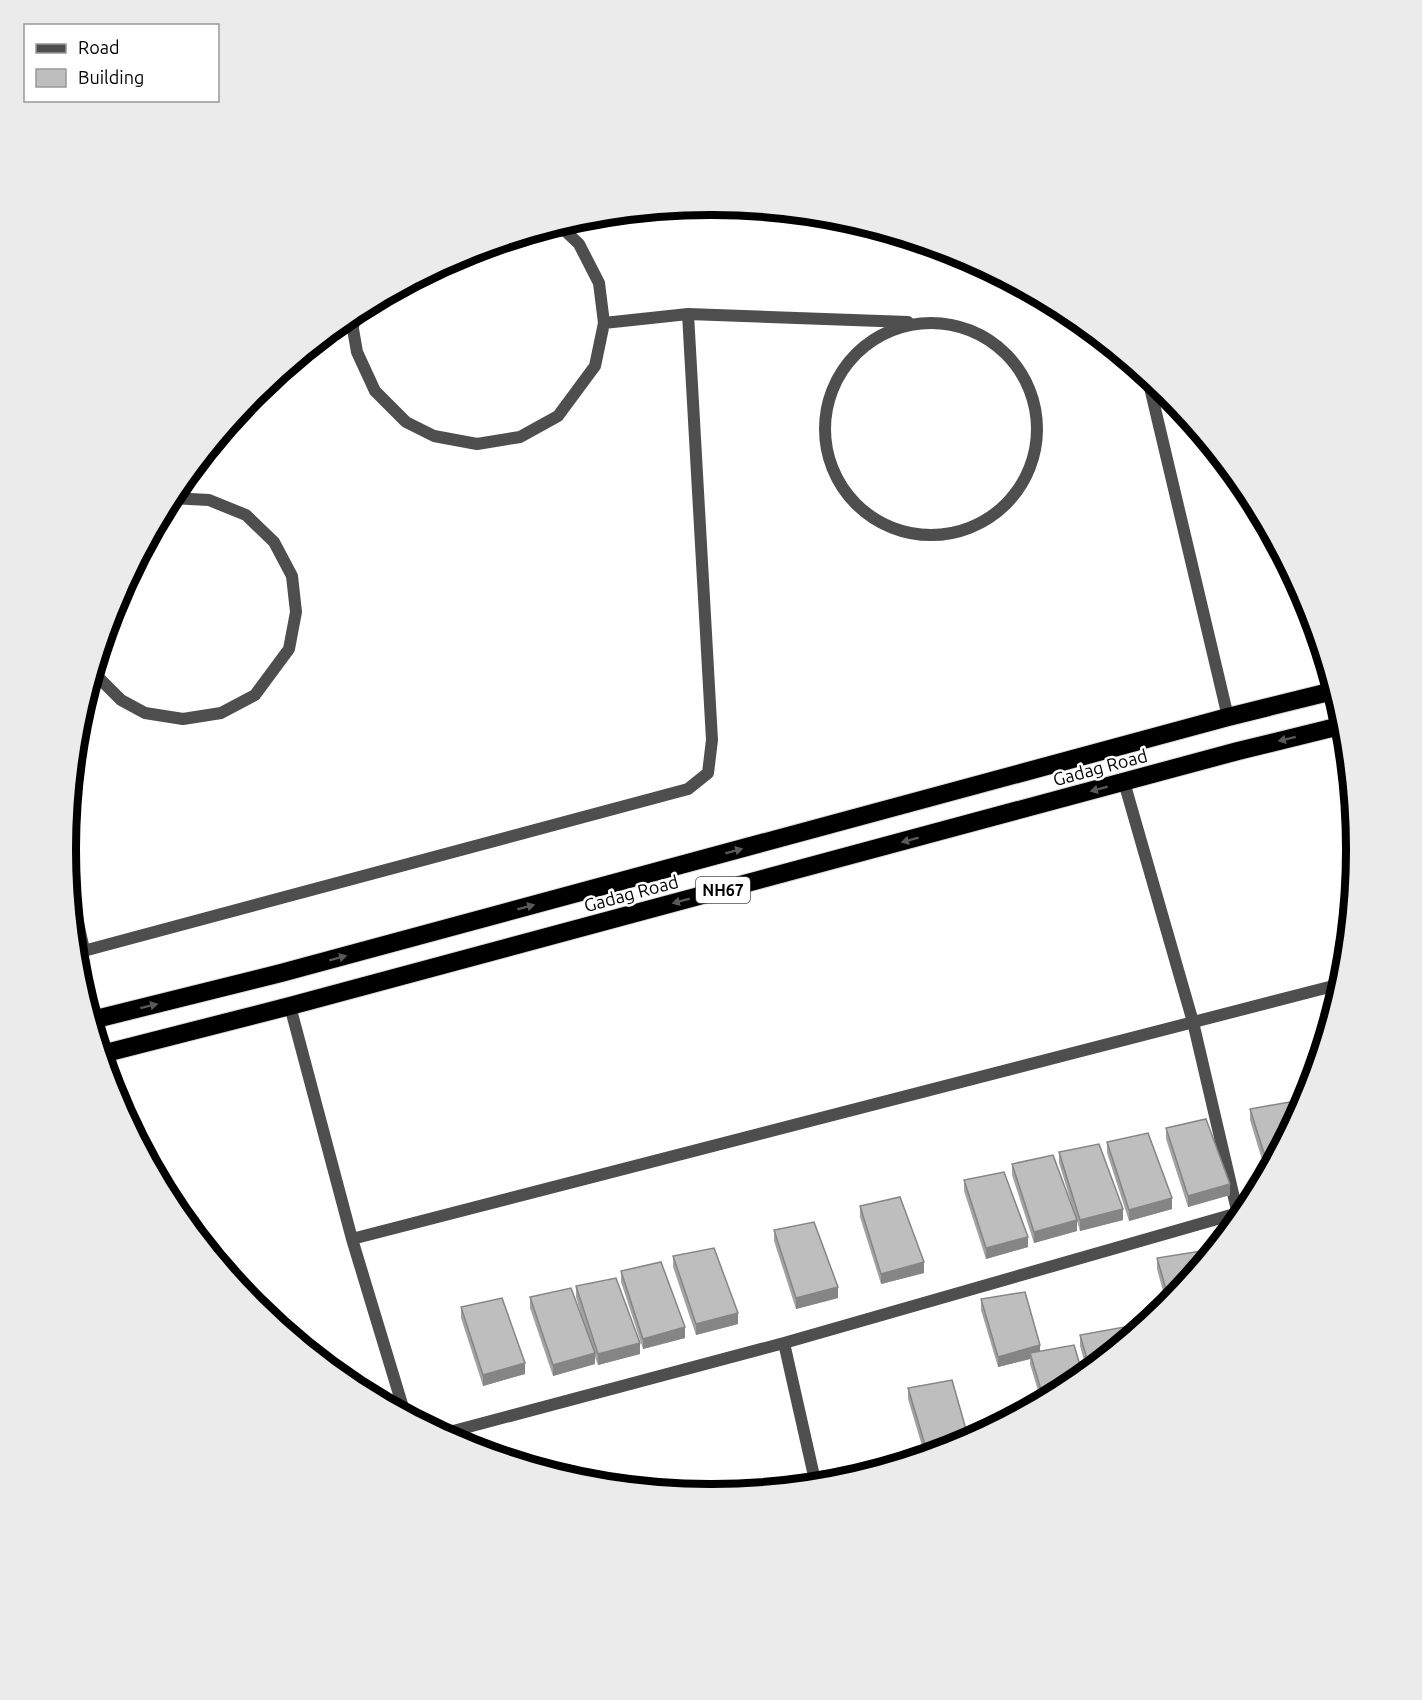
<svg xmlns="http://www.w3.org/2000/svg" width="1422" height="1700" viewBox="0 0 1422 1700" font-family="Ubuntu,sans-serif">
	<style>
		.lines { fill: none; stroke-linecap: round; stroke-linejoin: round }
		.highway-casing { stroke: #dbdbdb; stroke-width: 20 }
		.lane { stroke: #4e4e4e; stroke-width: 12 }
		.street { stroke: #4e4e4e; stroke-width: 12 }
		.highway { stroke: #000; stroke-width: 18 }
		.wall { fill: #a3a3a3 }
		.shaded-wall { fill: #858585 }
		.building { fill: #bebebe; stroke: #858585; stroke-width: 1.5 }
		.oneway { fill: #595959 }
		.labels { text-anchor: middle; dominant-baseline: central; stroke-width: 5; stroke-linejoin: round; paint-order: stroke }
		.shield { fill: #fff; stroke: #4c4c4c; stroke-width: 1.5 }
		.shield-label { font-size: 16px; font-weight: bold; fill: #000 }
		.street-label { font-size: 18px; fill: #000; stroke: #fff }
		.rim { fill: none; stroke: #000; stroke-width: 8 }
	</style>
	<rect width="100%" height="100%" fill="#fff"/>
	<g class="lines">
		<defs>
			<path id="highway" d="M92,1020L281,973L1228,717L1333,691
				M102,1054L290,1006L1238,751L1344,725"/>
		</defs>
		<use href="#highway" class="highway-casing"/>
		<path class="lane" d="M354,313L353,329L357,352L375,391L406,422L434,436L477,444L520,437L558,416L595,366L604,323L599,283L579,244L559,225
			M825 429a106 106 0 1 1 212 0a106 106 0 1 1-212 0Z
			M604,323L688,314L908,322
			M94,673L121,700L145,713L183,719L221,713L255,695L289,649L296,612L292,576L274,542L246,515L209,500L171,498
			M70,886L84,950
			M76,953L688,789L708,773L712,740L688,314"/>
		<path class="street" d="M1148,379L1228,717
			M1124,782L1193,1022L1239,1219
			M290,1006L352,1239L405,1414
			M352,1239L1341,984
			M784,1343L816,1485
			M442,1434L784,1343L1245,1211"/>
		<use href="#highway" class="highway"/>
	</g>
	<path class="wall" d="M1250,1109L1298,1113L1266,1173L1250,1120Z
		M1166,1128L1230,1195L1188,1207L1166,1139Z
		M1107,1142L1172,1209L1129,1221L1107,1153Z
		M1059,1152L1123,1220L1080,1231L1059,1163Z
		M1012,1164L1077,1231L1034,1243L1012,1175Z
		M964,1180L1028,1247L986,1259L964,1191Z
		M860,1206L924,1273L881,1284L860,1217Z
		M774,1230L838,1298L796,1309L774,1241Z
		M673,1256L738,1324L696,1335L673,1267Z
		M1157,1258L1204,1261L1167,1306L1157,1269Z
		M621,1271L685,1338L643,1349L621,1282Z
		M576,1286L640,1354L598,1365L595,1357V1364L553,1376L530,1308V1297L585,1327L576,1297Z
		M981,1299L1040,1351L1069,1386L1041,1401L1030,1364V1359L998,1367L981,1310Z
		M461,1307L525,1374L483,1386L461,1318Z
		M1080,1335L1127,1339L1087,1371L1080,1346Z
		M908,1388L967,1441L958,1446L925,1456L908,1399Z"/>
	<path class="shaded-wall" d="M1230,1184V1195L1188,1207V1196Z
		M1172,1198V1209L1129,1221V1210Z
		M1123,1209V1220L1080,1231V1220Z
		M1077,1220V1231L1034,1243V1232Z
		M1028,1237V1247L986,1259V1248Z
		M924,1262V1273L881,1284V1274Z
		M838,1287V1298L796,1309V1298Z
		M738,1313V1324L696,1335V1324Z
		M685,1327V1338L643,1349V1339Z
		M640,1343V1354L598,1365V1354Z
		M1040,1345V1356L1030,1353V1359L998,1367V1357Z
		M595,1353V1364L553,1376V1365Z
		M525,1363V1374L483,1386V1375Z
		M967,1433V1441L958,1446L925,1456V1445Z"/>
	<path class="building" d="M1295,1101L1298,1113L1270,1165L1268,1166L1250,1109Z
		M1206,1119L1230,1184L1188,1196L1166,1128Z
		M1148,1133L1172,1198L1129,1210L1107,1142Z
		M1099,1144L1123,1209L1080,1220L1059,1152Z
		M1053,1155L1077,1220L1034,1232L1012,1164Z
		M1004,1172L1028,1237L986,1248L964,1180Z
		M900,1197L924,1262L881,1274L860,1206Z
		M814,1222L838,1287L796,1298L774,1230Z
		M714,1248L738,1313L696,1324L673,1256Z
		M1201,1251L1204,1261L1170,1303L1157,1258Z
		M661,1262L685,1327L643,1339L621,1271Z
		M616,1278L640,1343L598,1354L576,1286Z
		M571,1288L595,1353L553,1365L530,1297Z
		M1025,1292L1040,1345L998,1357L981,1299Z
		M502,1298L525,1363L483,1375L461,1307Z
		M1124,1327L1127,1339L1090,1369L1080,1335Z
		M1074,1345L1083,1375L1069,1386L1044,1400L1030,1353Z
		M952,1380L967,1433L925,1445L908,1388Z"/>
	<defs><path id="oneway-solid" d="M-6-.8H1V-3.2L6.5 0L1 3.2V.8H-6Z" transform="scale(1.5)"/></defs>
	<g class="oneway">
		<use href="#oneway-solid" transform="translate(1287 739) rotate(166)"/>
		<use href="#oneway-solid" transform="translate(1099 789) rotate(165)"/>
		<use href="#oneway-solid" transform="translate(910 840) rotate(165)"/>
		<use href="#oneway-solid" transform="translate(734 851) rotate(-15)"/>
		<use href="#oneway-solid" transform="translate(681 901) rotate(165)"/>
		<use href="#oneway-solid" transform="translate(526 907) rotate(-15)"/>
		<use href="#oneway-solid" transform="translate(338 958) rotate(-15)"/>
		<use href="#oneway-solid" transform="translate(149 1006) rotate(-14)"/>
	</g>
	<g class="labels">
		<rect class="shield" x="696" y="877" width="54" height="26" rx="4.5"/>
		<g class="shield-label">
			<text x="723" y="890">NH67</text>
		</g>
		<g class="street-label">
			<text transform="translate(1100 767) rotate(-15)">Gadag Road</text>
			<text transform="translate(631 893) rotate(-15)">Gadag Road</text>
		</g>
	</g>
	<path d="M0 0H1422V1700H0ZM710 215H712A634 634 0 0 1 1346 849V850A634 634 0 0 1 712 1484H710A634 634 0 0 1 76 850V849A634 634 0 0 1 710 215Z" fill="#ebebeb" fill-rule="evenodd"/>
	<path class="rim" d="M710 215H712A634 634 0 0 1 1346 849V850A634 634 0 0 1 712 1484H710A634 634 0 0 1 76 850V849A634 634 0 0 1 710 215Z"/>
	<rect x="24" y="24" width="195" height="78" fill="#ffffff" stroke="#999999" stroke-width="1.5"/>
	<rect x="36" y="44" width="30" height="9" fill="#4e4e4e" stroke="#999999" stroke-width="1.5"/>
	<text x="78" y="54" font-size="18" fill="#000000">Road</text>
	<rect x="36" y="69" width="30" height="18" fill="#bebebe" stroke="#999999" stroke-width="1.5"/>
	<text x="78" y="84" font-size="18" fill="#000000">Building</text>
</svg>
